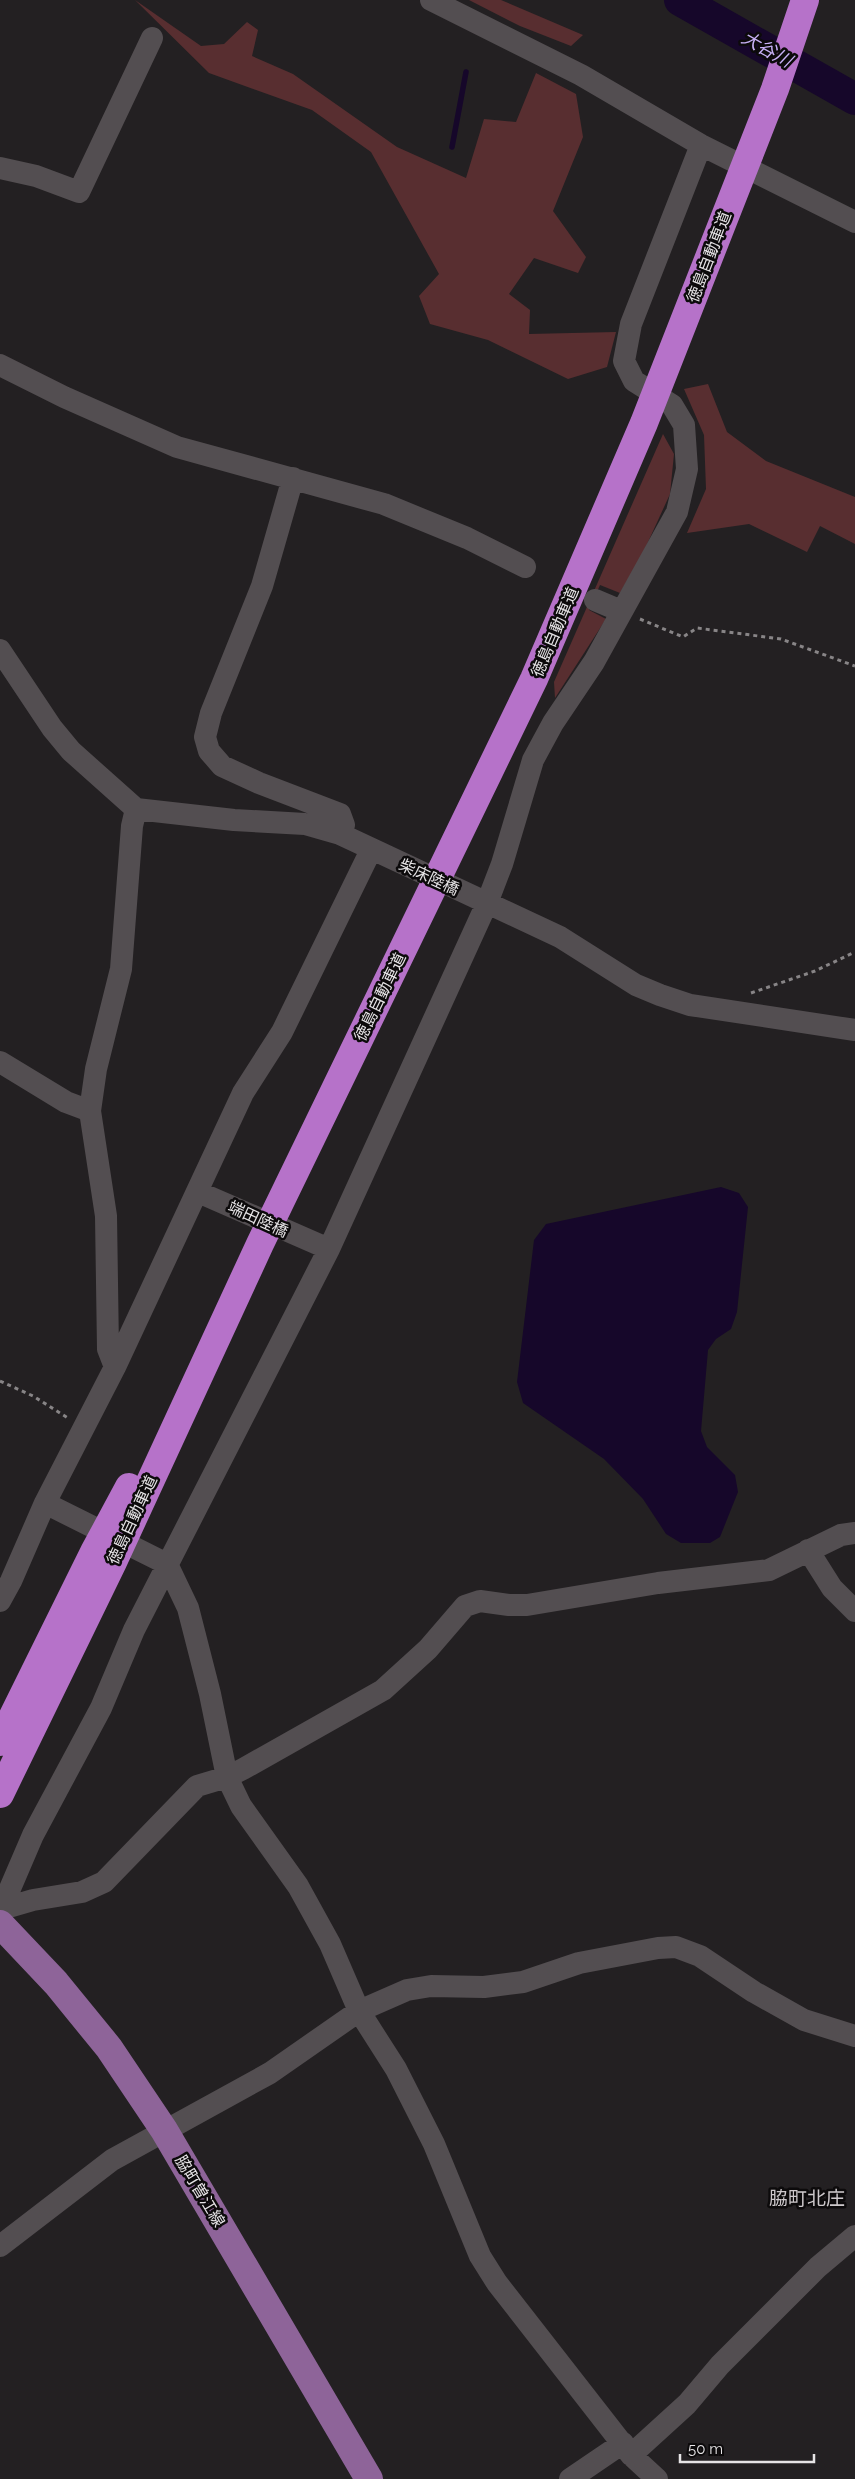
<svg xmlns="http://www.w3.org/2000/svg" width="855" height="2479" viewBox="0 0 855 2479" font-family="Raleway,'Noto Sans JP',sans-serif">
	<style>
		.green { fill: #582e30 }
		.water { fill: #16072a }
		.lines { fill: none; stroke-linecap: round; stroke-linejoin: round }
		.stream { stroke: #16072a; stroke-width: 5.5 }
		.river { stroke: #16072a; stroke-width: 32 }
		.path { stroke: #888587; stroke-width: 3; stroke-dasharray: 4 4; stroke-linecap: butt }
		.minor { stroke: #534e51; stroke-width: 22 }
		.major { stroke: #8e6499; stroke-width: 28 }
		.highway { stroke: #b672c9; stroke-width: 28 }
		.labels { text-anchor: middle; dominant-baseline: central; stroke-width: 5; stroke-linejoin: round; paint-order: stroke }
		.street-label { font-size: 16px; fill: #e6e4e6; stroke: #0c0a0b }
		.water-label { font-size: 18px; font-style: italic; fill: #c7b0f5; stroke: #0c0a0b }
		.quarter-label { font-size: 19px; fill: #cdc8cb; stroke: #0c0a0b }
	</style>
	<rect width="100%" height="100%" fill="#232022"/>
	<path class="green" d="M135,0L201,46L224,44L247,22L258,30L252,56L293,74L397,147L466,178L484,119L516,122L536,73L576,94L583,137L553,211L586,257L578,273L534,258L509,294L530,310L529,334L616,332L607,367L568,379L488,340L430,324L419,296L439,274L371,152L312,110L209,73Z
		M469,0H501L583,35L571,46L520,26Z
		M708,384L727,432L766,461L855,497V544L820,526L807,552L749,524L687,533L706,489L704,435L684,389Z
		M663,434L674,454L670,494L643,553L620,593L600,585L589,610L606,619L555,698L554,682Z"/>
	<path class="water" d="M721,1187L739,1193L748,1207L737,1312L731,1329L716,1339L708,1350L701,1431L707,1447L735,1475L738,1492L720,1537L710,1543H681L666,1534L643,1499L604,1459L523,1403L517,1382L534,1240L546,1224Z"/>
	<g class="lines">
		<path class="stream" d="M452,147L466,72"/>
		<path class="river" d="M680,0L855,99"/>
		<path class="path" d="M640,619L683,637L697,628L781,639L855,666
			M751,993L815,971L855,952
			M0,1381L33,1396L68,1418"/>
		<path class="minor" d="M431,0L581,75L701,145L855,222
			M0,168L36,176L79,192L152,38
			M0,365L64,397L177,447L384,504L467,538L525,567
			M293,478L262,586L211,713L205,737L209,751L222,766L259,783L340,814L344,825L340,834
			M595,600L621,611
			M0,650L52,728L71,751L136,809L234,820L305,824L340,834L560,937L636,985L660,995L690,1005L855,1030
			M0,1062L66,1102L90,1111
			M198,1192L329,1249
			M115,1367L108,1349L106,1216L90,1111L96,1069L121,969L132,826L136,809
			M45,1503L167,1564L188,1608L210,1694L227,1777L241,1806L298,1886L330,1944L359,2011L396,2069L434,2144L480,2256L497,2283L631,2455L657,2479
			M808,1550L832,1588L855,1611
			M0,1601L11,1581L45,1503L115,1367L243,1093L282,1032L371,850
			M2,1909L33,1900L82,1892L104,1882L197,1786L227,1777L243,1769L383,1690L428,1649L465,1606L480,1601L509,1605H527L658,1583L769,1570L841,1535L855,1533
			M0,1912L33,1835L101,1708L134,1630L329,1249L487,903L502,864L533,760L553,723L594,662L677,512L687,469L684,425L672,405L634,381L624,361L631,324L701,145
			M0,2246L112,2160L270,2073L359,2011L407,1990L431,1986L484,1987L523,1982L579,1963L658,1948L676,1947L700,1956L754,1992L804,2020L855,2036
			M631,2455L687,2404L720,2365L818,2267L855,2236
			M570,2479L623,2443"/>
		<path class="major" d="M0,1924L56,1983L109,2048L164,2130L369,2479"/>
		<path class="highway" d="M0,1742L94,1552L129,1487
			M0,1794L113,1562L260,1244L534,679L644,423L775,89L805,0"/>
	</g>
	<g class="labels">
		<g class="street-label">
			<text transform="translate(709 257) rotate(-69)">徳島自動車道</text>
			<text transform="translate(555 632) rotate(-67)">徳島自動車道</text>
			<text transform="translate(429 877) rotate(25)">柴床陸橋</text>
			<text transform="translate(380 997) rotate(-64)">徳島自動車道</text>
			<text transform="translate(258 1219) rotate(25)">端田陸橋</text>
			<text transform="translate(132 1520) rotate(-65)">徳島自動車道</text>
			<text transform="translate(200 2191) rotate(59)">脇町曽江線</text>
		</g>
		<g class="water-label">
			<text transform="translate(767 49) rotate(29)">大谷川</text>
		</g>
		<g class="quarter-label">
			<text x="807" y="2198">脇町北庄</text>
		</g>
	</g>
	<path d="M680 2454v8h134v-8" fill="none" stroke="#e6e4e6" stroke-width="2.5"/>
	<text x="688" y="2454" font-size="15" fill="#e6e4e6" stroke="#0c0a0b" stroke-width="4" paint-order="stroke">50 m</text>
</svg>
